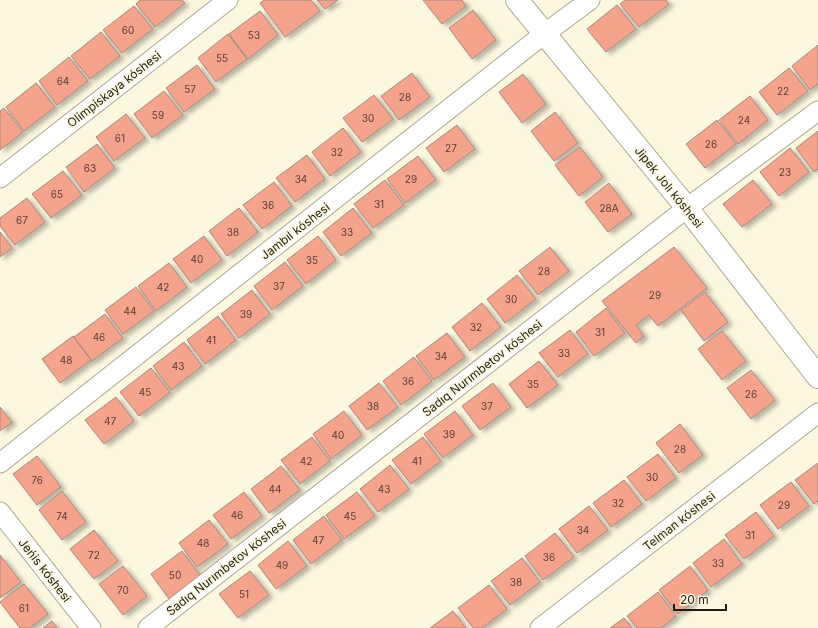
<svg xmlns="http://www.w3.org/2000/svg" width="818" height="628" viewBox="0 0 818 628" font-family="Inter,sans-serif">
	<style>
		.building { fill: #f6a38c; stroke: #a18982; filter: url(#shadow) }
		.lines { fill: none; stroke-linecap: round; stroke-linejoin: round }
		.street-casing { stroke: #aaa690; stroke-width: 21 }
		.secondary-casing { stroke: #aaa690; stroke-width: 24 }
		.street { stroke: #fff; stroke-width: 19 }
		.secondary { stroke: #fff; stroke-width: 22 }
		.labels { text-anchor: middle; dominant-baseline: central; stroke-width: 3.5; stroke-linejoin: round; paint-order: stroke }
		.number-label { font-size: 10px; fill: #553e33 }
		.street-label { font-size: 12px; fill: #1f1d15; stroke: #fcf7df }
	</style>
	<defs>
		<filter id="shadow"><feDropShadow dx="4.5" dy="2.5" stdDeviation="2" flood-color="#0004"/></filter>
	</defs>
	<rect width="100%" height="100%" fill="#fcf7df"/>
	<path class="building" d="M140,0H182L185,3L155,27L136,4Z
		M264,0H311L320,11L285,37L260,3Z
		M317,0H338L325,9Z
		M423,0H462L466,6L442,24Z
		M625,0H666L669,4L639,27L620,4Z
		M617,5L636,29L606,52L587,29Z
		M134,6L153,29L122,53L103,30Z
		M473,10L496,40L472,59L449,28Z
		M260,11L278,35L248,59L229,34Z
		M101,32L120,56L90,79L71,56Z
		M228,34L247,59L216,82L198,58Z
		M818,45V84L810,90L792,66Z
		M69,57L88,81L57,105L39,81Z
		M197,65L215,89L184,112L166,88Z
		M789,68L808,91L777,115L759,92Z
		M412,73L430,97L399,120L381,96Z
		M523,74L546,104L522,123L499,92Z
		M36,83L55,107L24,131L6,107Z
		M164,91L183,115L152,138L134,114Z
		M374,95L393,119L362,142L343,118Z
		M750,96L768,120L738,144L719,120Z
		M4,108L23,132L0,150V111Z
		M555,112L578,143L554,161L531,131Z
		M126,114L145,138L114,161L96,137Z
		M717,120L736,144L705,168L686,144Z
		M457,125L475,149L444,172L426,148Z
		M343,128L361,152L330,176L312,152Z
		M818,131V169L814,172L796,148Z
		M97,144L115,168L84,192L66,167Z
		M580,147L603,177L579,196L555,165Z
		M790,148L809,172L779,196L760,172Z
		M307,155L325,179L295,202L276,178Z
		M418,156L436,180L405,203L387,179Z
		M63,171L82,195L51,218L32,194Z
		M385,180L404,205L373,228L354,204Z
		M753,180L772,204L742,227L723,204Z
		M274,182L292,206L262,229L243,205Z
		M609,183L632,214L608,232L585,202Z
		M27,198L45,222L15,245L0,226V218Z
		M239,208L258,232L227,256L209,231Z
		M353,208L372,233L341,256L323,232Z
		M0,232L12,248L0,257Z
		M204,236L222,260L191,283L173,259Z
		M318,236L336,260L306,284L287,260Z
		M550,247L569,271L538,295L519,271Z
		M674,247L707,288L658,326L649,315L636,325L644,336L636,343L602,301Z
		M285,262L303,286L272,310L254,286Z
		M169,263L187,287L156,311L138,286Z
		M517,275L536,299L505,323L487,299Z
		M136,287L154,311L123,334L105,310Z
		M252,290L270,314L239,338L221,314Z
		M705,292L728,322L704,341L681,310Z
		M482,303L501,327L470,351L452,327Z
		M606,308L625,333L594,356L576,332Z
		M105,314L123,338L92,361L74,337Z
		M218,316L236,340L205,364L187,340Z
		M570,330L588,354L558,377L539,353Z
		M722,331L746,361L722,380L698,349Z
		M447,333L465,357L434,380L416,356Z
		M73,336L91,360L60,383L42,359Z
		M184,342L202,366L171,390L153,366Z
		M414,357L432,381L401,405L383,381Z
		M539,361L558,385L527,408L509,384Z
		M151,368L170,392L139,416L120,392Z
		M751,370L775,400L751,419L727,388Z
		M379,383L398,407L367,430L349,406Z
		M493,383L511,407L480,430L462,406Z
		M116,397L134,421L104,444L85,420Z
		M0,407L12,422L0,431Z
		M344,411L362,435L331,459L313,434Z
		M455,411L473,435L443,458L424,434Z
		M680,424L703,455L679,473L656,443Z
		M312,437L330,461L300,484L281,460Z
		M423,437L441,461L411,484L392,460Z
		M658,454L676,478L646,501L627,477Z
		M37,456L61,487L37,505L13,474Z
		M818,463V501L814,504L795,480Z
		M390,465L409,489L378,512L360,489Z
		M281,466L300,490L269,513L251,489Z
		M624,480L642,504L611,527L593,503Z
		M791,482L809,506L778,529L760,505Z
		M62,491L86,522L62,540L39,510Z
		M244,492L262,516L231,539L213,515Z
		M357,492L375,516L344,539L326,515Z
		M589,506L608,530L577,553L559,529Z
		M756,512L774,536L744,559L725,535Z
		M324,516L342,540L311,564L293,540Z
		M209,520L228,544L197,567L179,543Z
		M94,530L118,561L94,579L70,549Z
		M555,533L574,557L543,580L525,556Z
		M724,539L742,564L711,587L693,563Z
		M288,541L307,566L276,589L258,565Z
		M182,551L200,575L169,599L151,574Z
		M0,555L21,582L0,598Z
		M522,558L540,582L510,605L491,581Z
		M123,566L147,596L123,615L99,584Z
		M690,566L708,590L678,614L659,590Z
		M250,571L269,595L238,618L219,594Z
		M24,584L48,614L30,628H20L0,602Z
		M489,585L507,609L482,628H473L458,608Z
		M658,592L676,616L661,628H637L627,616Z
		M453,611L466,628H430Z
		M624,618L632,628H610Z
		M52,621L57,628H43Z"/>
	<g class="lines">
		<defs>
			<path id="street" d="M0,178L228,0
				M0,463L544,34L590,0
				M0,512L91,628
				M148,628L687,208L818,111
				M540,628L818,413"/>
			<path id="secondary" d="M517,0L687,208L818,377"/>
		</defs>
		<use href="#street" class="street-casing"/>
		<use href="#secondary" class="secondary-casing"/>
		<use href="#street" class="street"/>
		<use href="#secondary" class="secondary"/>
	</g>
	<g class="labels">
		<g class="number-label">
			<text x="128" y="30">60</text>
			<text x="254" y="35">53</text>
			<text x="222" y="58">55</text>
			<text x="63" y="81">64</text>
			<text x="190" y="89">57</text>
			<text x="783" y="91">22</text>
			<text x="405" y="97">28</text>
			<text x="158" y="115">59</text>
			<text x="368" y="118">30</text>
			<text x="744" y="120">24</text>
			<text x="120" y="138">61</text>
			<text x="711" y="144">26</text>
			<text x="451" y="148">27</text>
			<text x="337" y="152">32</text>
			<text x="90" y="168">63</text>
			<text x="785" y="172">23</text>
			<text x="301" y="179">34</text>
			<text x="411" y="179">29</text>
			<text x="57" y="194">65</text>
			<text x="379" y="204">31</text>
			<text x="268" y="205">36</text>
			<text x="609" y="208">28A</text>
			<text x="22" y="220">67</text>
			<text x="233" y="232">38</text>
			<text x="347" y="232">33</text>
			<text x="197" y="259">40</text>
			<text x="312" y="260">35</text>
			<text x="544" y="271">28</text>
			<text x="279" y="286">37</text>
			<text x="163" y="287">42</text>
			<text x="655" y="295">29</text>
			<text x="511" y="299">30</text>
			<text x="130" y="311">44</text>
			<text x="246" y="314">39</text>
			<text x="476" y="327">32</text>
			<text x="600" y="332">31</text>
			<text x="99" y="337">46</text>
			<text x="211" y="340">41</text>
			<text x="564" y="353">33</text>
			<text x="441" y="356">34</text>
			<text x="66" y="360">48</text>
			<text x="178" y="366">43</text>
			<text x="408" y="381">36</text>
			<text x="533" y="384">35</text>
			<text x="145" y="392">45</text>
			<text x="751" y="394">26</text>
			<text x="373" y="406">38</text>
			<text x="487" y="406">37</text>
			<text x="110" y="421">47</text>
			<text x="449" y="434">39</text>
			<text x="338" y="435">40</text>
			<text x="680" y="449">28</text>
			<text x="306" y="461">42</text>
			<text x="417" y="461">41</text>
			<text x="652" y="477">30</text>
			<text x="37" y="480">76</text>
			<text x="275" y="489">44</text>
			<text x="384" y="489">43</text>
			<text x="618" y="503">32</text>
			<text x="784" y="505">29</text>
			<text x="237" y="515">46</text>
			<text x="62" y="516">74</text>
			<text x="350" y="516">45</text>
			<text x="583" y="530">34</text>
			<text x="750" y="535">31</text>
			<text x="318" y="540">47</text>
			<text x="203" y="543">48</text>
			<text x="94" y="555">72</text>
			<text x="549" y="557">36</text>
			<text x="718" y="563">33</text>
			<text x="282" y="565">49</text>
			<text x="175" y="575">50</text>
			<text x="516" y="582">38</text>
			<text x="123" y="590">70</text>
			<text x="244" y="594">51</text>
			<text x="24" y="608">61</text>
		</g>
		<g class="street-label">
			<text transform="translate(114 89) rotate(-38)">Olimpiskaya kóshesi</text>
			<text transform="translate(669 187) rotate(51)">Jipek Jolı kóshesi</text>
			<text transform="translate(295 231) rotate(-38)">Jambıl kóshesi</text>
			<text transform="translate(482 368) rotate(-38)">Sadıq Nurımbetov kóshesi</text>
			<text transform="translate(679 521) rotate(-38)">Telman kóshesi</text>
			<text transform="translate(226 567) rotate(-38)">Sadıq Nurımbetov kóshesi</text>
			<text transform="translate(45 570) rotate(52)">Jeńis kóshesi</text>
		</g>
	</g>
	<path d="M674 604v6h52v-6" fill="none" stroke="#1f1d15" stroke-width="2"/>
	<text x="680" y="604" font-size="12" fill="#1f1d15" stroke="#fcf7df" stroke-width="3" paint-order="stroke">20 m</text>
</svg>
